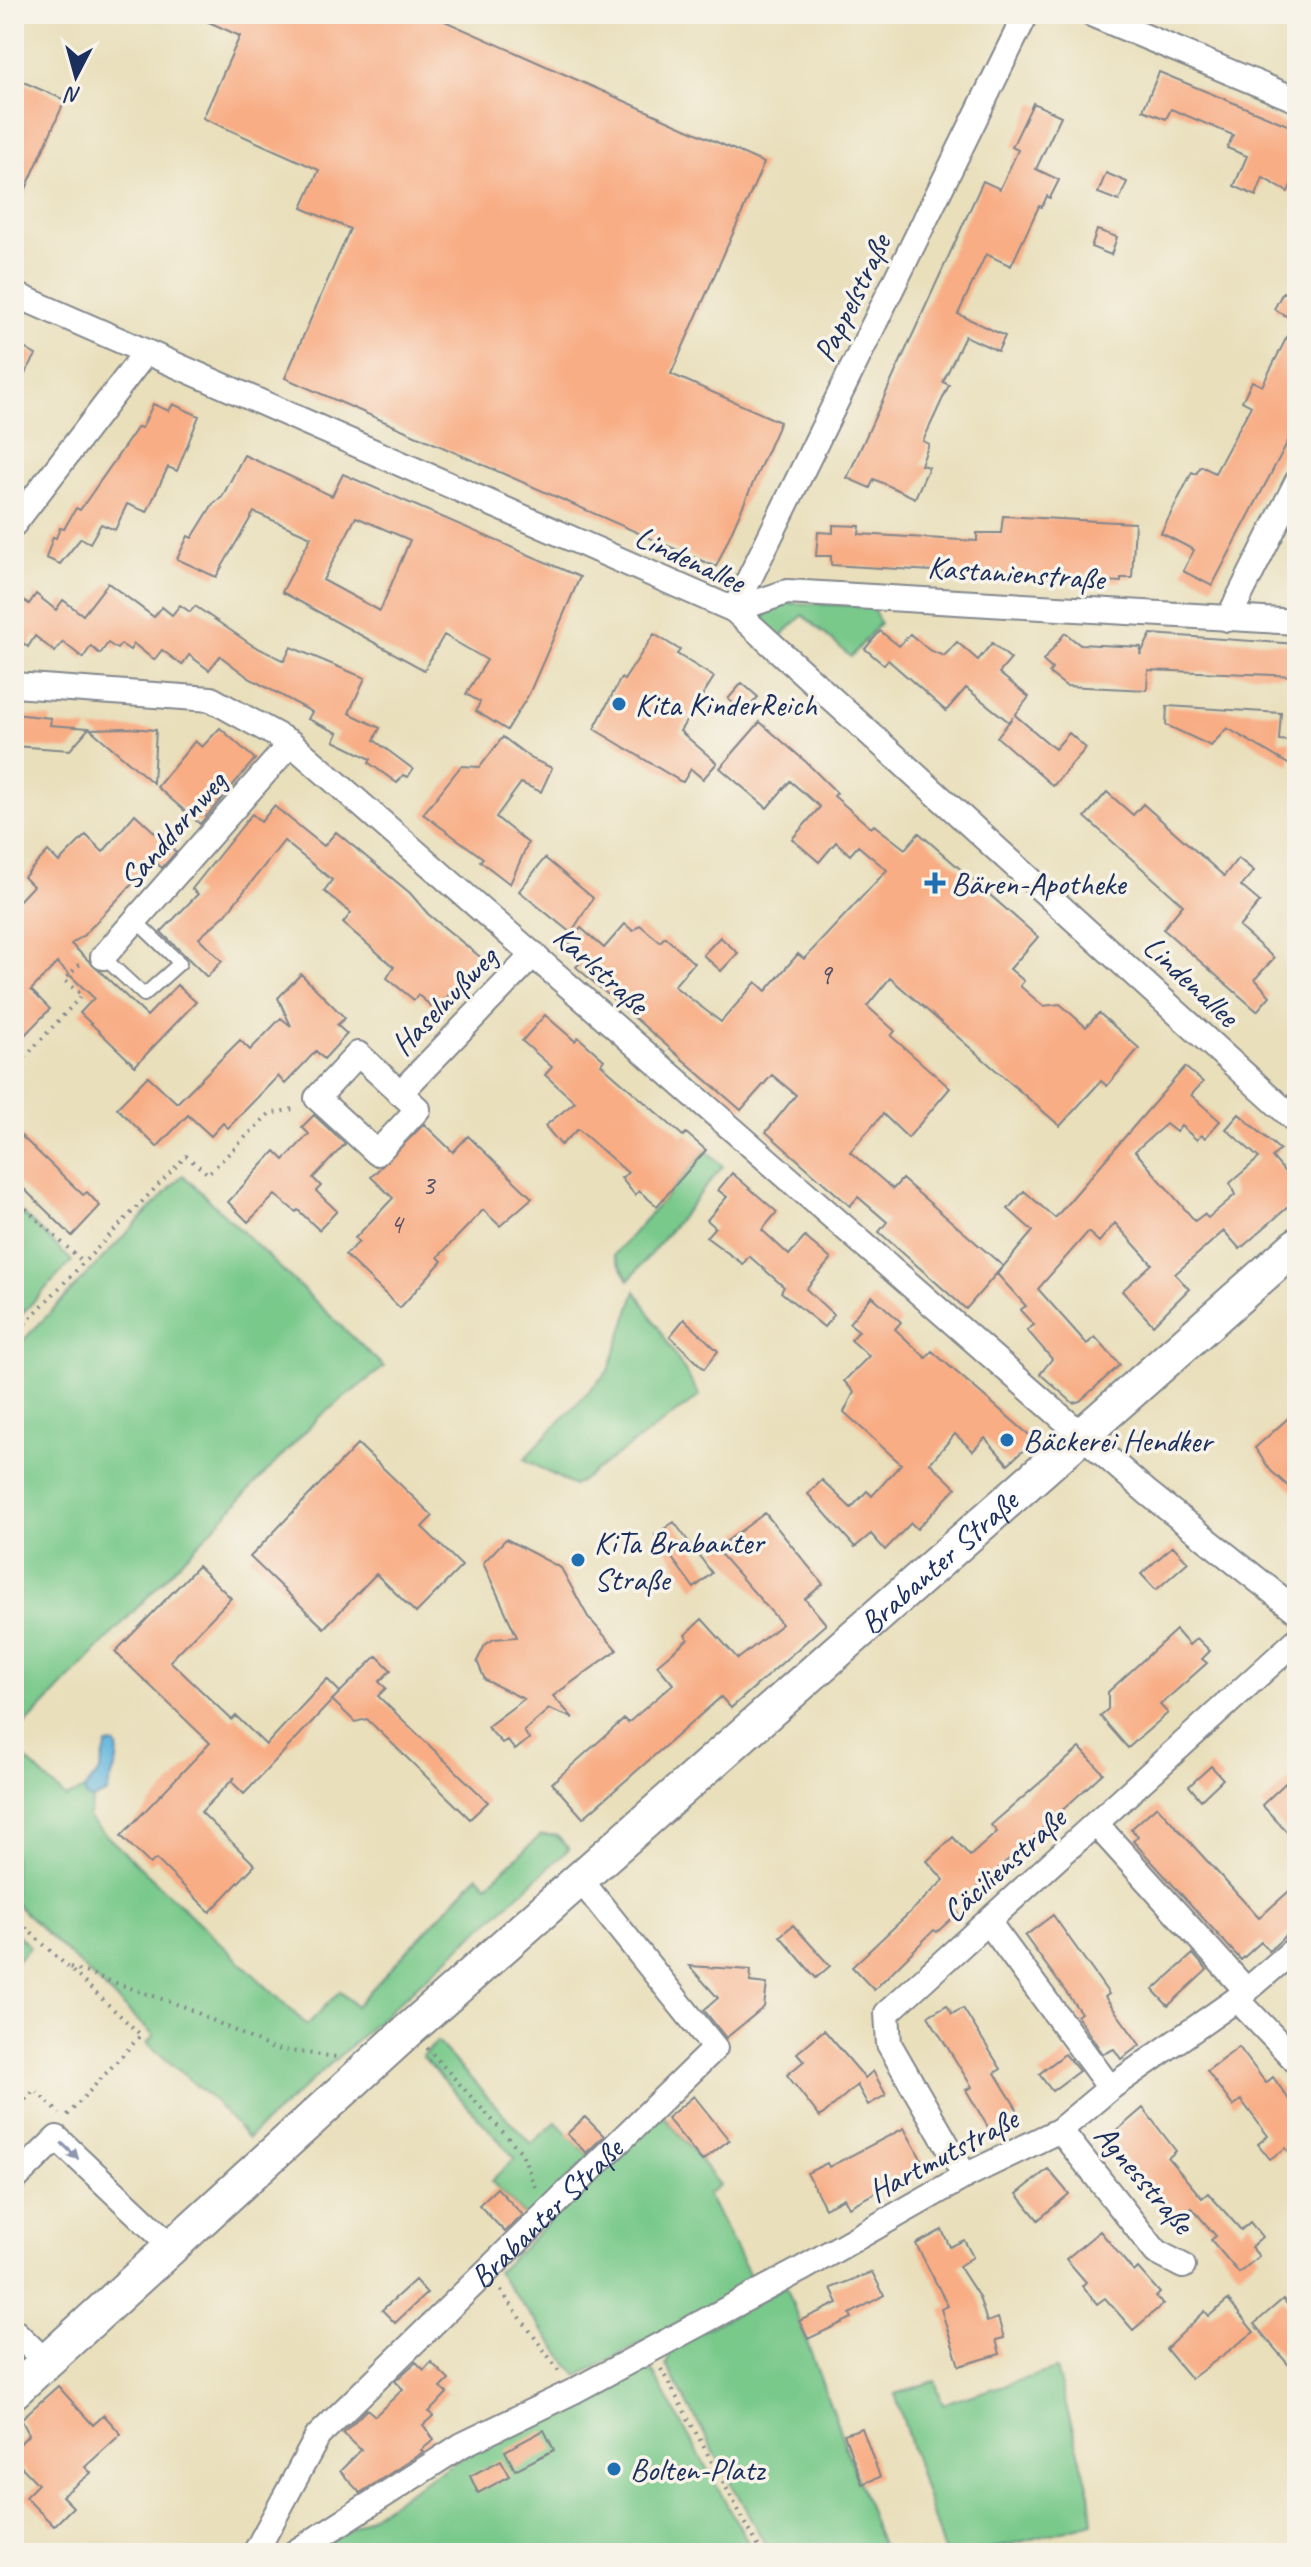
<svg xmlns="http://www.w3.org/2000/svg" width="1311" height="2567" viewBox="0 0 1311 2567" font-family="Caveat,sans-serif">
	<style>
		.green { fill: #79c98b; stroke: #4a7c74; stroke-width: 2 }
		.water { fill: #61b5dd; stroke: #3e729e; stroke-width: 2 }
		.building { fill: #f8ad85; fill-rule: evenodd }
		.lines { fill: none; stroke-linecap: round; stroke-linejoin: round }
		.lane-casing { stroke: #82878c; stroke-width: 16 }
		.street-casing { stroke: #82878c; stroke-width: 28 }
		.secondary-casing { stroke: #82878c; stroke-width: 38 }
		.path { stroke: #82878c; stroke-width: 4; stroke-dasharray: 2 6; stroke-linecap: butt }
		.lane { stroke: #fff; stroke-width: 12 }
		.street { stroke: #fff; stroke-width: 24 }
		.secondary { stroke: #fff; stroke-width: 34 }
		.oneway { fill: #8d97ae }
		.poi-dot { fill: #1f6fb2; stroke: #f7f3e8; stroke-width: 3 }
		.labels { text-anchor: middle; dominant-baseline: central; stroke-width: 7; stroke-linejoin: round; paint-order: stroke }
		.number-label { font-size: 28px; fill: #524e68 }
		.street-label { font-size: 32px; fill: #1b2f5e; stroke: #f7f3e8 }
		.poi-label { font-size: 32px; fill: #1b2f5e; stroke: #f7f3e8; text-anchor: start }
	</style>
	<rect width="100%" height="100%" fill="#f7f3e8"/>
	<filter id="ink" filterUnits="userSpaceOnUse"><feTurbulence type="fractalNoise" baseFrequency=".0125" numOctaves="2"/><feDisplacementMap in="SourceGraphic" scale="16" xChannelSelector="R" yChannelSelector="G"/><feConvolveMatrix kernelMatrix="1 2 1 2 8 2 1 2 1" color-interpolation-filters="sRGB"/></filter>
	<filter id="wash" filterUnits="userSpaceOnUse"><feTurbulence type="fractalNoise" baseFrequency=".006" numOctaves="4" result="noise"/><feDisplacementMap in="SourceGraphic" scale="32" xChannelSelector="R" yChannelSelector="G"/><feGaussianBlur stdDeviation="1.8" result="paint"/><feColorMatrix in="noise" values="0 0 0 0 0 0 0 0 0 0 0 0 0 0 0 0 0 1.4 0 .05"/><feComposite in="paint" operator="in"/></filter>
	<g filter="url(#wash)">
		<rect width="100%" height="100%" fill="#e9dfbb"/>
		<path class="green" d="M789,603L872,606L880,623L851,657L803,615L780,637L769,630L762,614Z
			M706,1150L723,1166L629,1280L614,1255Z
			M183,1175L384,1367L318,1418L14,1737V1350Z
			M20,1211L72,1261L14,1322V1217Z
			M636,1291L700,1396L574,1486L524,1459L609,1370Z
			M14,1748L66,1798L84,1790L86,1797L93,1800L88,1818L307,2025L340,1991L356,2006L478,1875L487,1885L541,1835H556L569,1849L248,2138L213,2100L147,2043L154,2036L14,1902Z
			M14,1931L30,1947L14,1963Z
			M437,2042L531,2144L556,2122L590,2157L527,2218L491,2181L515,2158L422,2056Z
			M662,2113L720,2185L707,2194L754,2283L578,2376L497,2272Z
			M786,2286L885,2553H770L666,2365L672,2347Z
			M634,2367L653,2372L754,2553H313L467,2454Z
			M1056,2369L1090,2493L1093,2523L977,2553H944L895,2394L935,2381L943,2404Z"/>
		<path class="water" d="M107,1744L116,1745C122,1760 110,1777 107,1793L93,1800L85,1797L84,1790L100,1771Z"/>
		<g id="blocks">
			<path class="building" d="M191,14H429L764,163L671,374L780,422L716,567L285,378L350,229L302,208L319,170L203,118L240,36Z
				M1159,72L1297,129V171L1288,192L1263,178L1256,196L1234,186L1247,156L1227,148L1233,135L1171,109L1166,119L1143,110Z
				M14,78L65,100L14,216Z
				M1033,103L1061,116L1036,169L1059,180L1050,198L1047,196L1042,207L1039,206L1011,266L986,254L958,314L1005,336L998,351L965,336L943,382L949,385L923,441L929,444L921,465L929,467L915,498L874,479L870,488L847,478L983,181L1000,189L1018,150L1012,147Z
				M1106,173L1127,182L1119,201L1098,193Z
				M1097,230L1117,237L1111,255L1091,247Z
				M1283,292L1297,300V424L1212,586L1183,571L1194,550L1161,533L1192,472L1196,474L1201,466L1215,473L1251,406L1242,401L1252,381L1262,386L1295,321L1274,309Z
				M14,342L36,355L14,392Z
				M153,404L169,411L173,404L199,416L177,471L168,467L147,512L127,504L115,530L101,524L90,543L81,538L60,564L46,558L53,537L56,538L60,528L64,529L76,508L80,510L138,427L142,428Z
				M244,455L332,496L343,474L580,577L529,694L507,730L476,711L480,702L466,694L487,660L444,635L424,670L282,592L311,537L254,512L216,577L177,559L188,536L192,538L213,504L222,497ZM356,517L410,540L380,611L323,580Z
				M1003,516L1135,523L1132,578H1121V582L831,565V556H816L818,532L833,533V525L860,526L859,534L977,541V533H1001Z
				M108,583L154,617L162,607L172,615L180,605L190,612L195,606L252,645L284,661L291,647L365,678L349,713L380,728L374,740L413,769L408,777L403,775L397,783L369,763L371,759L334,741L338,733L308,719L312,712L249,678L220,656L209,670L189,655L182,665L162,650L154,660L134,644L130,650L121,644L117,649L108,643L100,654L91,646L83,658L63,642L55,652L35,636L28,647L14,636V593L29,604L36,594L56,610L63,600L83,615Z
				M880,631L899,646L910,634L929,650L944,656L957,642L978,660L992,643L1011,659L999,673L1029,697L1015,715L1055,749L1069,733L1086,748L1053,786L997,737L1013,717L1009,722L966,688L946,711L888,660L884,665L865,649Z
				M1065,633L1079,644L1141,647L1140,655L1151,634L1297,644V676L1148,670L1147,690L1066,686L1049,673L1052,669L1043,661Z
				M654,634L680,650L677,654L714,677L680,731L717,763L703,779L691,769L683,782L680,781L594,729L621,678L624,680Z
				M742,683L758,697L744,713L728,699Z
				M1167,706L1281,713L1279,740L1290,741V765L1227,728L1211,746L1166,725Z
				M14,714L51,718L50,725L89,728L70,750L14,746Z
				M760,722L806,762L837,793L834,796L871,828L874,825L905,849L919,833L1038,937L1010,969L1024,981L1020,986L1043,1006L1060,1004L1086,1027L1099,1013L1139,1048L1107,1086L1101,1081L1060,1126L890,978L867,1006L895,1031L891,1036L950,1088L908,1138L883,1114L850,1152L893,1189L902,1179L1003,1266L966,1309L879,1232L887,1222L858,1197L850,1206L766,1132L796,1095L772,1075L741,1110L576,967L585,957L569,943L581,928L604,948L625,924L633,931L640,925L660,942L665,937L694,963L674,986L721,1022L756,982L766,991L798,954L804,959L887,870L858,846L850,855L836,842L819,862L792,839L820,807L790,781L767,808L720,768Z
				M128,728L156,730L153,783L90,729Z
				M220,728L255,759L200,824L157,787L195,741L202,747Z
				M503,737L532,759L552,768L541,792L521,783L496,817L528,843L510,884L480,861L483,858L423,814L461,766L480,767Z
				M1107,792L1133,815L1143,804L1224,876L1238,858L1254,871L1241,886L1260,902L1239,927L1274,958L1255,979L1270,996L1257,1011L1163,929L1183,905L1085,817Z
				M274,806L324,846L336,832L410,893L428,914L485,961L462,988L458,984L436,1010L418,995L414,1000L387,978L394,967L343,923L351,913L324,891L332,880L284,841L225,915L199,938L222,961L207,977L161,932L198,894L192,889L252,814L261,822Z
				M135,814L176,852L162,868L154,861L84,935L71,944L147,1016L177,985L196,1002L135,1066L80,1013L94,998L57,963L31,990L50,1009L14,1046V906L33,886L24,877L48,851L59,862L86,835L103,852Z
				M545,858L593,898L571,933L519,891Z
				M720,937L738,953L721,971L703,955Z
				M301,974L345,1018L337,1025L347,1034L324,1059L316,1051L285,1084L278,1076L228,1128L223,1123L211,1136L188,1115L157,1147L117,1108L148,1076L177,1103L240,1040L250,1050L281,1018L291,1026L278,998Z
				M545,1015L575,1041L578,1037L604,1060L601,1064L683,1136L686,1133L706,1150L657,1206L639,1191L635,1195L621,1178L628,1173L578,1129L561,1145L545,1126L575,1102L545,1075L552,1067L522,1041Z
				M1185,1067L1203,1082L1191,1095L1220,1121L1205,1138L1201,1135L1197,1140L1181,1126L1176,1132L1166,1124L1135,1151L1195,1221L1204,1214L1208,1218L1235,1195L1230,1183L1259,1158L1226,1129L1239,1114L1280,1150L1272,1157L1297,1186V1199L1240,1249L1224,1231L1175,1274L1189,1289L1153,1325L1122,1291L1152,1264L1115,1223L1099,1242L1088,1232L1038,1289L1087,1344L1095,1337L1120,1365L1080,1401L1073,1403L1040,1374L1052,1359L1027,1330L1034,1325L1020,1310L1026,1306L997,1274L1033,1231L1008,1209L1024,1191L1055,1218Z
				M314,1115L345,1144L313,1178L321,1186L316,1191L337,1211L319,1230L298,1210L296,1212L275,1195L248,1222L228,1202L275,1151L284,1160L309,1134L302,1127Z
				M424,1124L453,1152L468,1136L532,1198L500,1226L483,1210L438,1257L442,1261L400,1308L345,1255L359,1242L355,1238L393,1198L371,1177Z
				M14,1129L83,1195L87,1192L100,1206L72,1236L14,1179Z
				M732,1173L777,1212L762,1230L789,1255L805,1237L831,1259L806,1289L834,1315L824,1327L781,1292L784,1287L749,1256L743,1264L706,1237L715,1227L707,1220L727,1197L718,1190Z
				M872,1296L901,1322L895,1329L926,1358L932,1351L1035,1440L1008,1464L985,1438L973,1451L955,1434L930,1463L956,1488L917,1529L911,1523L885,1550L871,1534L855,1547L808,1494L822,1480L851,1508L867,1491L872,1496L901,1464L844,1412L854,1392L844,1381L869,1356L851,1340L859,1331L849,1323Z
				M684,1319L718,1351L704,1369L670,1336Z
				M1297,1410V1494L1271,1471L1255,1448Z
				M358,1444L433,1516L422,1527L462,1566L416,1613L376,1574L324,1628L250,1557Z
				M765,1513L823,1584L805,1599L826,1624L731,1708L721,1697L583,1818L552,1783L624,1719L628,1723L673,1684L657,1665L688,1639L685,1635L702,1619L738,1659L782,1624L716,1549Z
				M674,1522L712,1573L694,1588L655,1535Z
				M506,1539L561,1568L588,1617L617,1650L553,1696L573,1718L549,1709L524,1731L529,1739L515,1750L507,1740L502,1743L487,1727L524,1699L485,1680L477,1661L485,1645L494,1639L517,1637L483,1563Z
				M1173,1546L1188,1562L1156,1590L1141,1574Z
				M198,1566L231,1598L170,1661L232,1720L236,1716L266,1745L327,1679L340,1692L244,1794L231,1781L235,1777L201,1812L255,1865L210,1912L156,1859L150,1864L121,1836L210,1743L115,1652Z
				M1176,1630L1189,1645L1197,1638L1210,1651L1202,1659L1207,1663L1160,1705L1168,1713L1128,1748L1100,1716L1108,1709V1692Z
				M377,1656L391,1670L379,1682L386,1688L378,1696L488,1802L470,1819L367,1719L355,1722L332,1700Z
				M1080,1748L1103,1773L954,1909L958,1913L937,1932L934,1930L874,1990L852,1967L944,1880L927,1861L953,1837L970,1856L997,1832L991,1825Z
				M1211,1766L1223,1779L1201,1800L1189,1786Z
				M1297,1772V1843L1262,1805Z
				M1157,1806L1259,1918L1297,1884V1925L1269,1951L1261,1942L1241,1960L1133,1841L1138,1836L1131,1829Z
				M1053,1915L1109,1994L1105,1997L1140,2045L1121,2059L1114,2049L1103,2054L1077,2016L1081,2013L1025,1936Z
				M793,1925L830,1966L816,1978L780,1936Z
				M1193,1954L1207,1970L1168,2006L1153,1990Z
				M689,1966L751,1970L750,1982L767,1984L764,2007L726,2038L704,2010L718,1998Z
				M947,2005L952,2014L963,2008L1001,2069L995,2073L1020,2114L991,2132L966,2090L972,2087L928,2016Z
				M824,2030L865,2078L873,2071L886,2095L868,2105L857,2085L820,2117L787,2075L804,2061L797,2053Z
				M1239,2047L1266,2083L1273,2077L1297,2111V2163L1286,2148L1270,2159L1258,2144L1268,2136L1241,2100L1233,2106L1207,2071Z
				M1065,2054L1079,2071L1052,2091L1039,2074Z
				M694,2096L729,2140L702,2161L667,2118Z
				M1143,2108L1176,2151L1168,2158L1202,2198L1208,2193L1241,2230L1250,2222L1262,2237L1251,2247L1259,2256L1239,2273L1211,2240L1216,2236L1192,2208L1178,2220L1107,2139Z
				M585,2117L604,2136L586,2153L567,2134Z
				M904,2128L925,2166L849,2207L844,2198L825,2208L807,2173L827,2163L829,2167Z
				M1048,2169L1069,2194L1038,2220L1017,2194Z
				M497,2188L523,2215L505,2232L479,2205Z
				M942,2230L950,2247L964,2240L973,2257L959,2266L979,2297L987,2322L998,2318L1004,2338L996,2340L1000,2354L959,2366L941,2309L948,2306L916,2244Z
				M1100,2231L1134,2272L1138,2268L1160,2293L1156,2297L1163,2304L1133,2330L1105,2298L1097,2304L1082,2286L1086,2282L1066,2259Z
				M872,2272L884,2295L850,2314L852,2318L808,2339L799,2321L838,2303L831,2288Z
				M415,2280L427,2293L395,2323L382,2310Z
				M1283,2299L1297,2316V2375L1254,2324Z
				M1228,2300L1254,2332L1191,2379L1166,2349L1205,2311L1209,2316Z
				M416,2362L424,2370L431,2362L449,2380L441,2388L447,2393L429,2412L433,2416L423,2425L434,2440L421,2450L423,2452L360,2493L340,2471L361,2450L343,2433L367,2409L375,2416L403,2389L395,2381Z
				M58,2386L93,2425L104,2415L121,2434L85,2467L91,2473L62,2496L73,2507L54,2526L25,2497L38,2484L14,2459V2450L29,2434L21,2419Z
				M862,2428L880,2477L862,2484L844,2434Z
				M544,2430L554,2450L515,2470L505,2451Z
				M501,2460L510,2476L478,2493L470,2476Z"/>
		</g>
	</g>
	<g filter="url(#ink)">
		<use href="#blocks" fill-opacity="0" stroke="#82878c" stroke-width="2"/>
		<g class="lines">
			<defs>
				<path id="lane" d="M103,957L144,995L180,963L137,922"/>
				<g id="street">
					<path d="M1091,14L1297,100"/>
					<path d="M14,294L734,610L1297,1122"/>
					<path d="M14,524L146,352"/>
					<path d="M734,610L1026,14"/>
					<path d="M734,610L787,592L1297,622"/>
					<path d="M1228,619L1297,482"/>
					<path d="M14,685L211,699L291,743L1148,1493L1297,1611"/>
					<path d="M103,957L291,743"/>
					<path d="M358,1054L418,1109L377,1153L317,1098Z"/>
					<path d="M400,1093L534,954"/>
					<path d="M1096,1824L1246,1990"/>
					<path d="M989,1923L1110,2088"/>
					<path d="M1237,1999L1297,2062"/>
					<path d="M1060,2130L1156,2252L1183,2266"/>
					<path d="M965,2176L889,2044L887,2013L1297,1640"/>
					<path d="M14,2180L57,2138L171,2246"/>
					<path d="M14,2331L45,2361"/>
					<path id="s1" d="M255,2553L318,2436L715,2048L579,1878"/>
					<path d="M294,2553L462,2445L574,2391L800,2270L965,2176L1060,2130L1110,2088L1237,1999L1297,1947"/>
				</g>
				<g id="secondary">
					<path id="s2" d="M14,2391L410,2029L1297,1245"/>
				</g>
			</defs>
			<use href="#lane" class="lane-casing"/>
			<use href="#street" class="street-casing"/>
			<use href="#secondary" class="secondary-casing"/>
			<path class="path" d="M14,1069L82,995L64,980L81,963
				M14,1198L84,1263
				M14,1335L186,1156L208,1174L269,1114L298,1108
				M14,1917L141,2035L65,2118
				M70,1967L185,2007L273,2049L337,2057
				M427,2048L522,2153L537,2192
				M14,2111L35,2090L60,2114
				M501,2291L559,2371
				M661,2369L762,2553"/>
			<use href="#lane" class="lane"/>
			<use href="#street" class="street"/>
			<use href="#secondary" class="secondary"/>
		</g>
		<defs><path id="oneway-solid" d="M-6-.8H1V-3.2L6.5 0L1 3.2V.8H-6Z" transform="scale(2)"/></defs>
		<use class="oneway" href="#oneway-solid" transform="translate(70 2151) rotate(44)"/>
	</g>
	<g class="poi-dot">
		<circle cx="619" cy="704" r="8"/>
		<path d="M931 871h8v8h8v8h-8v8h-8v-8h-8v-8h8z"/>
		<circle cx="1007" cy="1440" r="8"/>
		<circle cx="578" cy="1560" r="8"/>
		<circle cx="614" cy="2469" r="8"/>
	</g>
	<g class="labels">
		<g class="number-label">
			<text x="825" y="974">9</text>
			<text x="428" y="1184">3</text>
			<text x="396" y="1223">4</text>
		</g>
		<g class="street-label">
			<text transform="translate(852 298) rotate(-64)">Pappelstraße</text>
			<text transform="translate(690 559) rotate(25)">Lindenallee</text>
			<text transform="translate(1016 573) rotate(4)">Kastanienstraße</text>
			<text transform="translate(173 830) rotate(-49)">Sanddornweg</text>
			<text transform="translate(601 970) rotate(42)">Karlstraße</text>
			<text transform="translate(1191 981) rotate(43)">Lindenallee</text>
			<text transform="translate(444 1001) rotate(-46)">Haselnußweg</text>
			<text stroke="none"><textPath href="#s2" startOffset="1242">Brabanter Straße</textPath></text>
			<text transform="translate(1004 1865) rotate(-42)">Cäcilienstraße</text>
			<text transform="translate(943 2155) rotate(-28)">Hartmutstraße</text>
			<text transform="translate(1144 2179) rotate(49)">Agnesstraße</text>
			<text stroke="none"><textPath href="#s1" startOffset="452">Brabanter Straße</textPath></text>
		</g>
		<g class="poi-label">
			<text x="635" y="704">Kita KinderReich</text>
			<text x="951" y="883">Bären-Apotheke</text>
			<text x="1023" y="1440">Bäckerei Hendker</text>
			<text x="594" y="1542">KiTa Brabanter<tspan x="594" dy="37">Straße</tspan></text>
			<text x="630" y="2469">Bolten-Platz</text>
		</g>
	</g>
	<rect width="1311" height="2567" fill="none" stroke="#f7f3e8" stroke-width="48"/>
	<g transform="translate(76 76) rotate(186)" stroke="#f7f3e8" stroke-width="6" paint-order="stroke">
	<path d="M0-6L14 30L0 20L-14 30Z" fill="#1b2f5e"/>
	<text y="-12" font-size="22" font-weight="bold" text-anchor="middle" fill="#1b2f5e">N</text>
	</g>
</svg>
